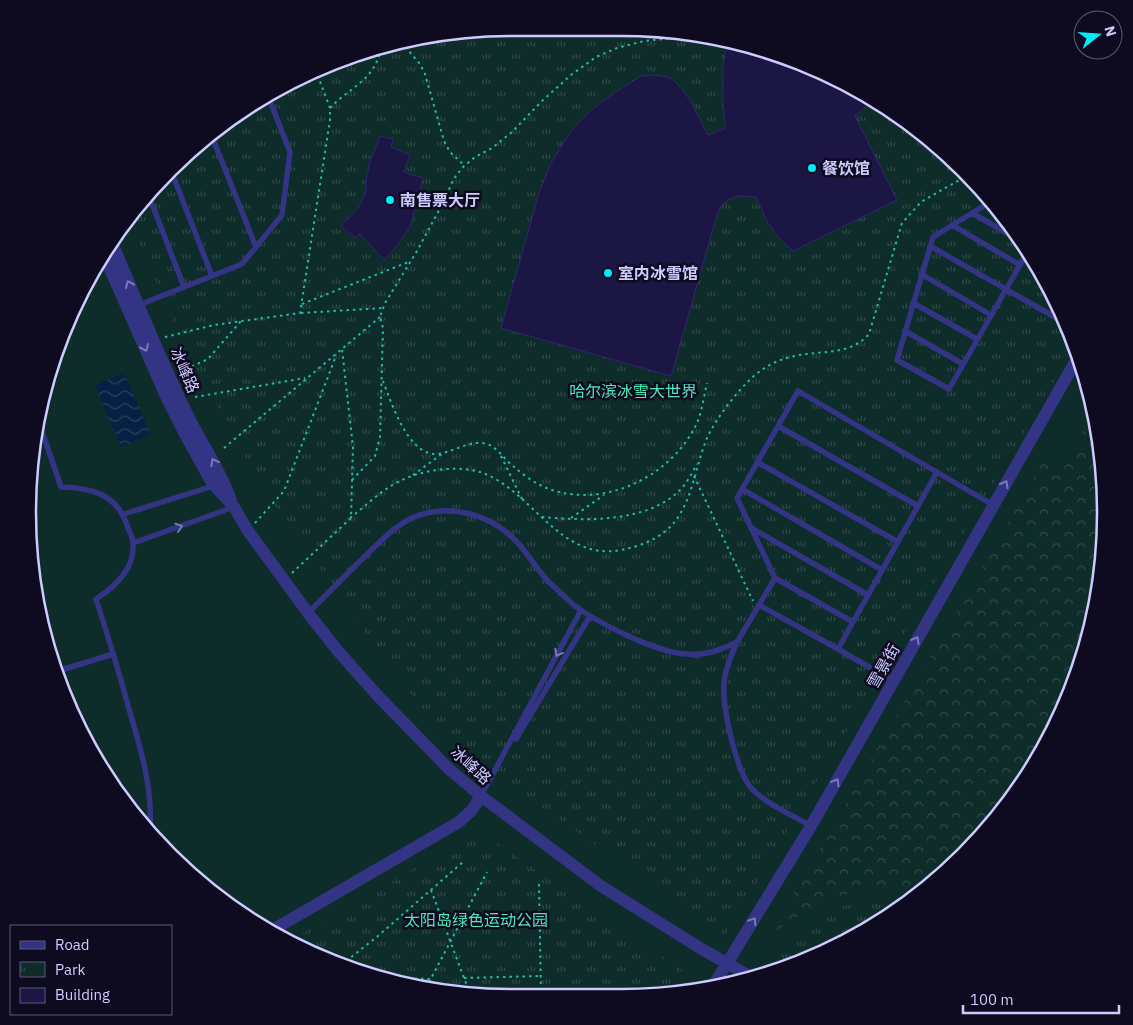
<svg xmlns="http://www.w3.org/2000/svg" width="1133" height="1025" viewBox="0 0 1133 1025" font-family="'IBM Plex Sans','Noto Sans SC',sans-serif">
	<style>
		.grass { fill: #0e2c29 }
		.forest { fill: url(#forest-crowns) }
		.park { fill: url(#park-tufts) }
		.water { fill: url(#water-waves) }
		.building { fill: #1c1644; stroke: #312671 }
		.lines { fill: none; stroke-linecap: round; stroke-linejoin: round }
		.path { stroke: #24baa8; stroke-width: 2; stroke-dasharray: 2.5 4; stroke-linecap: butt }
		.service { stroke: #333484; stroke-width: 5.5 }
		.tertiary { stroke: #333484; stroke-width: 12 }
		.oneway { stroke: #7978bb }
		.poi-dot { fill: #00edf7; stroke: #0e0b21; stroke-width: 2 }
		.labels { text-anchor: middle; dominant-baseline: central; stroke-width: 5; stroke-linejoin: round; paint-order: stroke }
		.poi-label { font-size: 16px; font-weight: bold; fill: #ceccff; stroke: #0e0b21; text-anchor: start }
		.street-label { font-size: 16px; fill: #ceccff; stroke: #0e0b21 }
		.park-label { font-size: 16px; fill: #4fe8b8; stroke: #0e0b21 }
		.rim { fill: none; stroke: #ceccff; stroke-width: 2.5 }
	</style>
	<defs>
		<pattern id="forest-crowns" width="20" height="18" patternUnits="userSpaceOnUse" patternTransform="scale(1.25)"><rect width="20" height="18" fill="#0e2c29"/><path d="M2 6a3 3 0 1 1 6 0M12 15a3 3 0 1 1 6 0" fill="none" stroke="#304949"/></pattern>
		<pattern id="park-tufts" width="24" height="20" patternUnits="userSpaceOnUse" patternTransform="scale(1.25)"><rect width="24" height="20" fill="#0e2c29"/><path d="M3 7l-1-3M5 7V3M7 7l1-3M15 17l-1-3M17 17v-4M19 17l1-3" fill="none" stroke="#304949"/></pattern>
		<pattern id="water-waves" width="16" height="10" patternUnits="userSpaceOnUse" patternTransform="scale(1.25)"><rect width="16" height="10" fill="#072144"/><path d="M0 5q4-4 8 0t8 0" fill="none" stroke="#2a4060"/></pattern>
	</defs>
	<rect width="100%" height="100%" fill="#0e0b21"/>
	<path class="grass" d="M513,28L806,65L890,109L964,170L1069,327L1096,418L1105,512L1099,576L900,907L890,916L806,960L715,988L621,997L449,993L357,972L270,933L193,877L128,808L77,727L37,607L28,512L44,387L77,298L128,217L217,128L298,77L418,37Z"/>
	<path class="forest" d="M1095,412L1105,512L1096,607L1069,698L1024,782L964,855L925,887C886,886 851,889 815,906C799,914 784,926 769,936L1043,462L1060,468Z"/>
	<path class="park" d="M513,28L715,37L806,65L890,109L964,170L1024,243L1069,327L1075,346L725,936L492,772L420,706L361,627L261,486L182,341L128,217L217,128L298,77L418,37Z
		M479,831L685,972L673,992L621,997L449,993L357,972L289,941Z
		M907,896L913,897L890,916L806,960L772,971L766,967C792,941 819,912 857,902C872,898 891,898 907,896Z"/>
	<path class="water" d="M124,373L151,435L121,447L95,385Z"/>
	<path class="building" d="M733,42L806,65L873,100L855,116L897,200L793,251L778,237L768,223L756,197L737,196L728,200L721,206L716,218L671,376L501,328L539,193L551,163L572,130L589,112L614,93L641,76L656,75L671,78L681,88L690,100L708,135L726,128L723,105V69L725,53Z
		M380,136L393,139L391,147L410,155L404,172L423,178L410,227L396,247L384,260L360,234L355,238L341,226L359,207L366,191V180L370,162Z"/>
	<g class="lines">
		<path class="path" d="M401,42L420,64L425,74L444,141L450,152L465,166
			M330,108C350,87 374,81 381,49
			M302,304L411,261
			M301,313L383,308
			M165,337L214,325L300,313L330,120V108L316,71
			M180,372L208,359L241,321
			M383,381C391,402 408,455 436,454C441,454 446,452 450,451C461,447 476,440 487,444C497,447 505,460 513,466C522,474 533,482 544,487C601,511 671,478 697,423C702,411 704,396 707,383
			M195,397L305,378
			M224,448L380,317
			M501,456L522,499
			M413,475L442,454
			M694,476L753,601
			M352,480L375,456L380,437L383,328L380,317L385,303L417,251L444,201L453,180L462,168L475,157L492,148L512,132L542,101L571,75L596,57L617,48L644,41L693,36
			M542,517C585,521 647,523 680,490C687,483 692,473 697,464
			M350,518C367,505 382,489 402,480C423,470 457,465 480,472C532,489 559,562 621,550C636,547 651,542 663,533C692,512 694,469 707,438C717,417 737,391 755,375C767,365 780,359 795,356C821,350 850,356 869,334L902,223L921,202L968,175
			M571,518L604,495
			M255,523L284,491L336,356
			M292,573L351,518L353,447L342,349
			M539,884L541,996
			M431,890L470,994
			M349,960L350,969
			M341,965L378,936L463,862
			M382,978L430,979
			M464,978L541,976
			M426,988L487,872"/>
		<path class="service" d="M211,134L256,247
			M172,173L212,276
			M149,196L184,287
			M990,202L933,237L897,360L949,389L1028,251
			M972,213L1024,243
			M952,225L1020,265
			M930,246L1067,324
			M921,274L991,315
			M913,303L977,339
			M139,305L242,264L282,215L290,152L268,96
			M905,331L963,364
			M778,426L918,506
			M39,427L44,437L61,487C94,488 118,495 128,528C130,533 133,538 133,543C135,568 115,587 96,599C108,636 119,672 129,709C141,750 153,788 150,832
			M757,462L898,542
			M742,489L882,570
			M124,514L213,486
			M753,529L868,595
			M133,543L234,507
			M775,578L737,498L798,391L993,505
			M759,605L838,649
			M308,613C325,596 342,579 359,562C376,546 392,527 414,517C449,503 490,514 515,540C529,554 537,571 551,584C561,593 571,604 582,611C607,627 658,653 687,654C705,656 721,650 737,642L775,578L853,622L838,649L893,681
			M853,622L937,472
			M737,642C731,655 726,667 724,682C722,706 736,772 752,789C768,805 792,815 811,826
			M58,671L113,654
			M516,739L590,616
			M481,796L581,610"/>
		<path class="tertiary" d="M112,243C138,303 162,364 191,422C205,448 221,472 231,500
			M104,255L165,394L185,434L212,483L234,507L248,531L308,613L338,651L376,694L449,769L481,796L601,886L700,948L751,977
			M269,932L459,822L471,811L481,796
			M712,988L811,826L1078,357"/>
	</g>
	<defs><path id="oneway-chevron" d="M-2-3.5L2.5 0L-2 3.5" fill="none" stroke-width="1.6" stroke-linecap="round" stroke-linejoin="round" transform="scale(1.25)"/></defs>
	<g class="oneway">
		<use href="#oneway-chevron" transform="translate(129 284) rotate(-114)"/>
		<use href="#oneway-chevron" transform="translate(145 348) rotate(66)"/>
		<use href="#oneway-chevron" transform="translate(214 462) rotate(-119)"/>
		<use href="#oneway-chevron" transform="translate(1005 484) rotate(-60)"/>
		<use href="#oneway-chevron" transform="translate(179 527) rotate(-19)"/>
		<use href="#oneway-chevron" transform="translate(916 640) rotate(-60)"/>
		<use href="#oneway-chevron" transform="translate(558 653) rotate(118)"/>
		<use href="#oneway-chevron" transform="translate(836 782) rotate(-60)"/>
		<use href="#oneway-chevron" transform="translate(753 921) rotate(-58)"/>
	</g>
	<g class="poi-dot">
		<circle cx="812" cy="168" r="5"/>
		<circle cx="390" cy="200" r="5"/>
		<circle cx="608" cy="273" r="5"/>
	</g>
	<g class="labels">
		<g class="poi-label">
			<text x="822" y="168">餐饮馆</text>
			<text x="400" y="200">南售票大厅</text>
			<text x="618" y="273">室内冰雪馆</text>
		</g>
		<g class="street-label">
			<text transform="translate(185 370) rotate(66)">冰峰路</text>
			<text transform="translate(883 666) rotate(-60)">雪景街</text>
			<text transform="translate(471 765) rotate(42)">冰峰路</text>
		</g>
		<g class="park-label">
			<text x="633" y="391">哈尔滨冰雪大世界</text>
			<text x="476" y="920">太阳岛绿色运动公园</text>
		</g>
	</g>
	<path d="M0 0H1133V1025H0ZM512 36H621A476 476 0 0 1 1097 512V513A476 476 0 0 1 621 989H512A476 476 0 0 1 36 513V512A476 476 0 0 1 512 36Z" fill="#0e0b21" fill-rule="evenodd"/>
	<path class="rim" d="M512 36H621A476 476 0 0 1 1097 512V513A476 476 0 0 1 621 989H512A476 476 0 0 1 36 513V512A476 476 0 0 1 512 36Z"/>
	<rect x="10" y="925" width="162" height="90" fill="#0e0b21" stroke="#5b587a"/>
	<rect x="20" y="941" width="25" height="8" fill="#333484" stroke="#5b587a"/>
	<text x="55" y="950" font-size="15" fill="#ceccff">Road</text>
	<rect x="20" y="962" width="25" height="15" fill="url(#park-tufts)" stroke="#5b587a"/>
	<text x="55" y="975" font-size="15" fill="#ceccff">Park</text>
	<rect x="20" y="988" width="25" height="15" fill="#1c1644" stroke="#5b587a"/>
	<text x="55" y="1000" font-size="15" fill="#ceccff">Building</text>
	<g transform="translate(1098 35) rotate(73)"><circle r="24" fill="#0e0b21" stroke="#5b587a"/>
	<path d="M0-4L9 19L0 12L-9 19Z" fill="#00edf7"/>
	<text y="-8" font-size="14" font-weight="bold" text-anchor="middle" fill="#ceccff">N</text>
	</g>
	<path d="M963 1005v8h156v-8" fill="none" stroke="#ceccff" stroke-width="2.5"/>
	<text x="970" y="1005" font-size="15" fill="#ceccff" stroke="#0e0b21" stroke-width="4" paint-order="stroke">100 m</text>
</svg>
